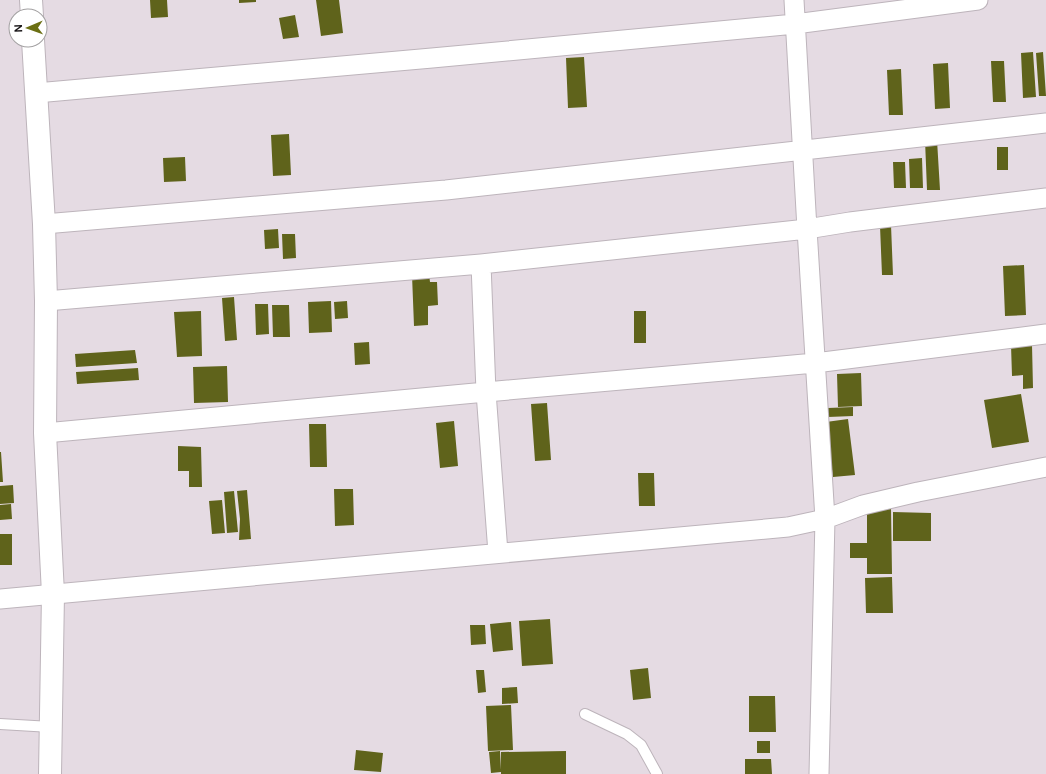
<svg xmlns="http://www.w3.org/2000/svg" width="1046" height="774" viewBox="0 0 1046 774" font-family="'DM Sans',sans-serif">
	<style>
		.building { fill: #5f631b }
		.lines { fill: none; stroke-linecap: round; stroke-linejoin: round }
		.service-casing { stroke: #bdb4bb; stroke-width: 12 }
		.minor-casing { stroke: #bdb4bb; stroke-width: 21 }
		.tertiary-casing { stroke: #bdb4bb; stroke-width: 24 }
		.service { stroke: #fff; stroke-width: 10 }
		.minor { stroke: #fff; stroke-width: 19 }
		.tertiary { stroke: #fff; stroke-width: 22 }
	</style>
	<rect width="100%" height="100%" fill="#e5dbe3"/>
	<path class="building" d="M150,0H167L168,17L151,18Z
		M239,0H256V2L239,3Z
		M316,0H339L343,33L321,36Z
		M295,15L299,37L283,39L279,18Z
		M1033,52L1036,97L1023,98L1021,53Z
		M1043,52L1046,96H1039L1036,53Z
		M584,57L587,107L568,108L566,58Z
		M991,61H1004L1006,102H993Z
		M948,63L950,108L935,109L933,64Z
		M901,69L903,115H889L887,70Z
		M289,134L291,175L273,176L271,135Z
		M925,140H937L940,190H927Z
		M997,147H1008V170H997Z
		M185,157L186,181L164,182L163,158Z
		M922,158L923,188H910L909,159Z
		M893,162H905L906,188H894Z
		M891,225L893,275H882L880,226Z
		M278,229L279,248L265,249L264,230Z
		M282,234H295L296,258L283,259Z
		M1024,265L1026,315L1005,316L1003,266Z
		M429,274L430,282H437L438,305L428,306V325L414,326L412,275Z
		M234,297L237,340L225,341L222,298Z
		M331,301L332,332L309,333L308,302Z
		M347,301L348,318L335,319L334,302Z
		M255,304H268L269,334L256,335Z
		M272,305H289L290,337H273Z
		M201,311L202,356L177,357L174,312Z
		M634,311H646V343H634Z
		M369,342L370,364L355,365L354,343Z
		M1011,345H1032L1033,388L1023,389V375L1012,376Z
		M135,350L137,363L76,367L75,354Z
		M227,366L228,402L194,403L193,367Z
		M138,368L139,380L77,384L76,372Z
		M861,373L862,406L838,407L837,374Z
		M1021,394L1029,442L992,448L984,400Z
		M547,403L551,460L535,461L531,404Z
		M853,407V416L828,417V408Z
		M848,419L855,475L833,477L826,422Z
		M454,421L458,466L440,468L436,423Z
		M309,424H326L327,467H310Z
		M178,446L201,447L202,487H189V471H178Z
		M0,452H1L3,482H0Z
		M638,473H654L655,506H639Z
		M13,485L14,503L0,504V486Z
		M334,489H353L354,525L335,526Z
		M247,490L251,539L239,540L240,519L237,491Z
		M234,491L238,532L227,533L224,492Z
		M222,500L225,533L212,534L209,501Z
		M11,504L12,519L0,520V505Z
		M867,508H891L892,574H867V558H850V543H867Z
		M893,512L931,513V541H893Z
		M0,534H12V565H0Z
		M892,577L893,613H866L865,578Z
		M550,619L553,664L522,666L519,621Z
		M511,622L513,650L493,652L490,624Z
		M470,625H485L486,644L471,645Z
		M648,668L651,698L633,700L630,670Z
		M476,670H484L486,692L478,693Z
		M517,687L518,703L502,704V688Z
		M749,696H775L776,732H749Z
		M511,705L513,750L488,751L486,706Z
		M757,741H770V753H757Z
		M356,750L383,753L381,772L354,770Z
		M500,751L501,770V752L566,751V774H501V772L491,773L489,752Z
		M745,759H771L772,774H745Z"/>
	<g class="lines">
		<defs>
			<path id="service" d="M585,714L627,734L641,745L657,774
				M0,724L51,727"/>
			<path id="minor" d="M794,0L807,229L825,519L819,774
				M36,93L432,58L795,24L978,0
				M44,224L446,190L1046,123
				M481,264L486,392L498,553
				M46,301L481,264L807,229L850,222L1046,198
				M45,433L486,392L815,363L1046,334
				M0,599L788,527L825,519L863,505L918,492L1046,467"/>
			<path id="tertiary" d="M31,0L32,16
				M33,40L44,224L46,301L45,433L53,594L50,774"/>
		</defs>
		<use href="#service" class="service-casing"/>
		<use href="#minor" class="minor-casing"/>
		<use href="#tertiary" class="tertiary-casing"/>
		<use href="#service" class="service"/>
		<use href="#minor" class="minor"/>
		<use href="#tertiary" class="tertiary"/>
	</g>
	<g transform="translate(28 28) rotate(268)"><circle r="19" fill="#ffffff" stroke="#a3a1a2"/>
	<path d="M0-3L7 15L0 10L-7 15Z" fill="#6b6f13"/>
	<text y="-6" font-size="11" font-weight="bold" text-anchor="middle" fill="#181517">N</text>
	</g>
</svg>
